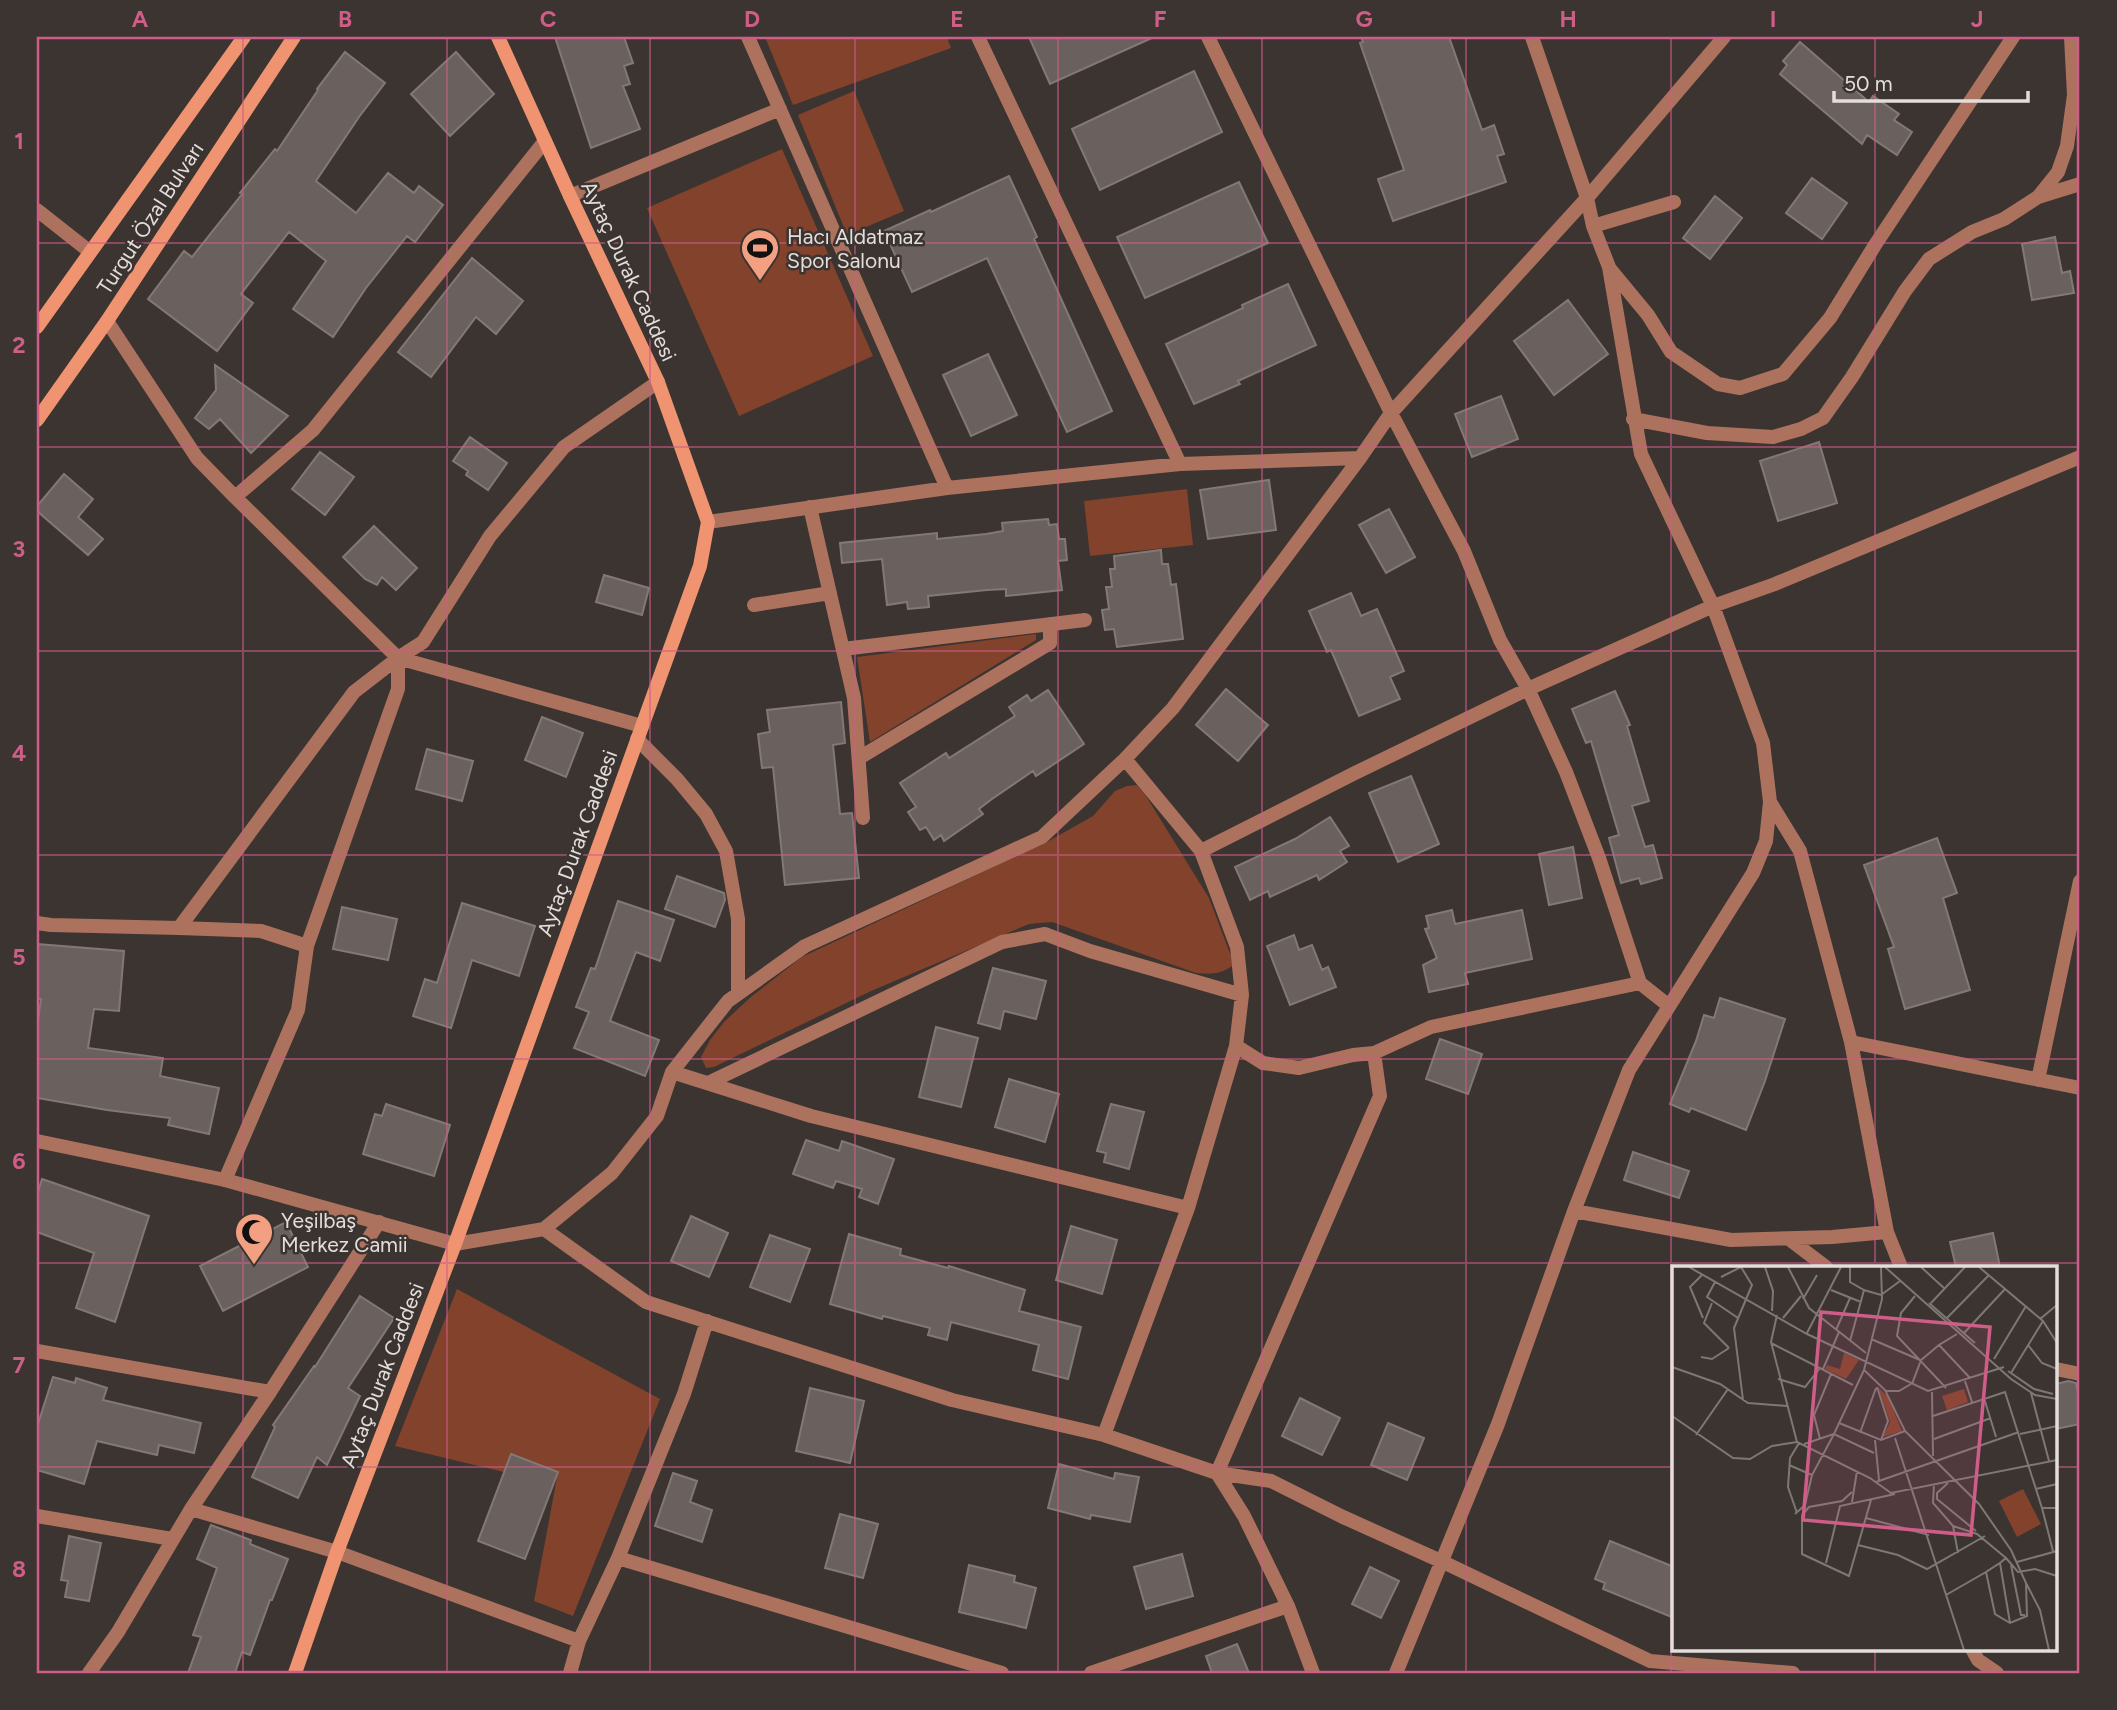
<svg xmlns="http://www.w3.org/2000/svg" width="2117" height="1710" viewBox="0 0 2117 1710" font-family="Figtree,sans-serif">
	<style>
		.green { fill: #82422b }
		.building { fill: #6a615e; stroke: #827976; stroke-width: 2 }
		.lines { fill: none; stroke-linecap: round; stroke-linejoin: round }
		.service { stroke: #ad725d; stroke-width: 14 }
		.minor { stroke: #ad725d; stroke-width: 14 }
		.tertiary { stroke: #ad725d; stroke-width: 14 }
		.secondary { stroke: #ef9371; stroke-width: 14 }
		.grid { fill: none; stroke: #ce5d88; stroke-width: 2; stroke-opacity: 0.55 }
		.labels { text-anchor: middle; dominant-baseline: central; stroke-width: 5; stroke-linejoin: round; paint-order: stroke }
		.street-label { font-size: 21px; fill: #e3dedc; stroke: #3b3431 }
		.poi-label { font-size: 21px; fill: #e3dedc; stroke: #3b3431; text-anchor: start }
		.inset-road { fill: none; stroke: #7e7875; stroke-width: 2 }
		.view { fill: #ce5d88; fill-opacity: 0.15; stroke: #ce5d88; stroke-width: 3.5 }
		.inset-edge { fill: none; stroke: #e3dedc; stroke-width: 3.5 }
		.neatline { fill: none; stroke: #ce5d88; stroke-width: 2.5 }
		.grid-label { font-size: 23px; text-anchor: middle; font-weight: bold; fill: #ce5d88 }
	</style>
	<rect width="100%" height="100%" fill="#3b3431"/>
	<path class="green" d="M765,37H947L951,48L793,105Z
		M854,91L904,211L847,235L798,115Z
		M782,149L873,356L739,416L647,208Z
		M1187,489L1193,545L1090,556L1084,501Z
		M1036,634V640L870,742L857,657Z
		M1137,785L1146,796L1209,898L1231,956L1232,966C1220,975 1210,974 1196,973L1052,922L1029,924L871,991L714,1067L706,1068L701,1057L710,1040L724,1022L752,996L802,957L1047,842L1093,816L1115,791L1127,786Z
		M457,1289L660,1399L573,1616L534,1601L558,1472L511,1454L504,1472L395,1446Z"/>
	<path class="building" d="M555,37H624L633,63L624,66L630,84L623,86L640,129L591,148Z
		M1029,37H1154L1050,84Z
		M1361,37H1449L1482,130L1494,125L1504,154L1497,156L1506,182L1393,221L1378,179L1404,170L1360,43L1363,42Z
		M1800,42L1869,102L1873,96L1899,114L1894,120L1912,132L1897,155L1867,135L1862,144L1780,74L1787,65L1783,61Z
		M345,52L385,83L359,117L316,181L356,213L388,173L414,193L419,186L443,205L415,242L407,236L366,288L333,337L293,309L326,261L289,232L241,294L253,303L217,351L148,299L184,251L192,257L242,194L240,193L275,149L277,151L318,90L317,89Z
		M456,52L494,94L450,136L411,94Z
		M1194,71L1222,132L1100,190L1072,129Z
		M1009,176L1037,237L1034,239L1112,411L1067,432L987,258L912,292L884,231L930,210L931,212Z
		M1812,178L1847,203L1822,239L1786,213Z
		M1239,182L1268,243L1145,298L1117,237Z
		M1715,196L1742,218L1710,259L1683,238Z
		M2055,237L2062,273L2070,271L2074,293L2032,300L2022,244Z
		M472,258L523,301L496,334L476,317L431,377L398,352Z
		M1288,284L1316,345L1238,381L1240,384L1194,404L1166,344L1243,308L1242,305Z
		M1568,300L1608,354L1554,395L1514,341Z
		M988,354L1017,415L971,436L943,375Z
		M215,365L288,416L251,453L220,419L209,429L195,418L216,390Z
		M1501,396L1518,439L1472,457L1455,414Z
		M470,437L507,463L488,490L466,475L468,471L453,461Z
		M1819,442L1837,503L1778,521L1760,461Z
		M320,452L354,477L325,515L292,489Z
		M64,474L93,499L78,517L103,539L88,555L37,511V506Z
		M1269,480L1276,530L1208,539L1200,490Z
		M1389,509L1415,557L1386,573L1359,525Z
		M1048,519L1049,525L1057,524L1059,539H1065L1067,560L1058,561L1062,590L1006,596V589L987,590L928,596L929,607L908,609L907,602L887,605L882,559L842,563L840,543L937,533V539L986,534L1003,531L1002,523Z
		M374,526L417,568L396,590L382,577L377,585L365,579L343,557Z
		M1161,550L1162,564H1168L1171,585L1176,584L1183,639L1117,647L1114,629L1105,630L1102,610L1109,609L1106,587H1112L1110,569H1115L1114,556Z
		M604,575L649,588L642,615L596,602Z
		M1351,593L1361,616L1377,609L1404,671L1390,677L1400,699L1359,716L1331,650L1327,652L1309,611Z
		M1226,689L1268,725L1238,761L1196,725Z
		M1048,690L1084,744L1036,776L1033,771L992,799L979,809L983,814L944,841L941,835L934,840L926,827L920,830L908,812L916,807L900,783L946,753L949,758L1015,716L1009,707L1027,695L1031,701Z
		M1615,691L1630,725L1627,726L1649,801L1632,806L1645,847L1653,845L1662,878L1641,884L1639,878L1621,883L1609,838L1619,835L1591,741L1586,743L1572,709Z
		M841,702L845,743L833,745L840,814L852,813L859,878L785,885L773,767L762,768L758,734L770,732L767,710Z
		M542,717L583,733L566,777L525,760Z
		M427,749L473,761L462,801L416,789Z
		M1411,776L1439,844L1398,862L1369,793Z
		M1330,817L1349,846L1340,851L1347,862L1319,880L1317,875L1270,897L1268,891L1250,900L1235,867L1295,839Z
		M1937,838L1957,893L1943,898L1970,990L1905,1009L1888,949L1894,947L1864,865Z
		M1573,847L1582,898L1549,905L1539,854Z
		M677,876L724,893L725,900L715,927L665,909Z
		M618,901L674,920L660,961L636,952L610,1021L659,1040L645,1076L574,1048L589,1012L576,1007L591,968L595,969Z
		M462,903L535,926L519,976L472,960L451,1028L413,1016L425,979L437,983Z
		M342,907L397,919L388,960L333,949Z
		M1452,910L1455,924L1522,910L1532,959L1465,973L1468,984L1429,992L1423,965L1437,958L1425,929L1429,928L1426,916Z
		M1294,935L1299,950L1312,945L1322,970L1328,967L1336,987L1290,1005L1267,946Z
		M37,944L124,951L119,1011L94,1009L88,1048L163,1058L160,1076L219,1088L209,1134L168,1125L170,1118L107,1110L37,1098V1027L41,999H37Z
		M993,968L1046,981L1036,1019L1004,1011L1000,1029L978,1023Z
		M1720,998L1785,1019L1765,1081L1746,1130L1691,1108L1689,1112L1670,1104L1696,1041L1704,1015L1714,1018Z
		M936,1027L978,1038L961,1107L919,1097Z
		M1440,1039L1482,1054L1468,1094L1426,1079Z
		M1009,1079L1059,1094L1045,1142L995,1127Z
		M386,1104L450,1125L434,1176L363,1154L375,1114L382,1116Z
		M1111,1104L1144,1112L1129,1169L1104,1162L1106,1153L1097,1151Z
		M806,1140L839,1151L842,1141L894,1159L878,1204L859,1197L862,1189L836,1181L833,1188L793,1174Z
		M1633,1152L1689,1171L1679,1198L1624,1180Z
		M42,1179L149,1216L115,1322L76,1308L94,1253L37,1232V1195Z
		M691,1216L728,1233L709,1277L671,1261Z
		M286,1222L308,1267L223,1311L200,1266Z
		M1071,1226L1117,1240L1102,1294L1056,1280Z
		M1993,1233L2000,1267H1956L1950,1242Z
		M849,1234L901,1249L900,1255L948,1268L949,1266L1025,1290L1019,1311L1081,1327L1068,1379L1033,1370L1039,1345L951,1322L947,1340L928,1335L930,1328L883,1316L882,1319L830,1304Z
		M770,1235L810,1249L790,1302L750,1287Z
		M360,1296L394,1318L348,1388L360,1396L327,1465L317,1457L298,1498L252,1477L275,1427L273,1425L314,1366L315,1367Z
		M53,1377L75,1383L76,1378L107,1388L103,1400L201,1423L194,1453L159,1445L157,1455L97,1441L84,1484L37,1470V1427Z
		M2068,1381L2076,1383L2077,1389H2080V1424L2056,1429V1384Z
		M810,1388L864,1401L850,1463L796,1451Z
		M1300,1398L1340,1418L1322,1455L1282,1436Z
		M1388,1423L1424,1438L1407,1480L1371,1465Z
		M511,1454L558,1472L525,1559L478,1541Z
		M1059,1464L1114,1479L1115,1473L1139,1477L1130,1522L1091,1515L1090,1519L1048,1508Z
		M673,1473L697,1481L690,1502L712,1510L702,1542L655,1526Z
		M840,1514L878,1524L863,1578L825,1568Z
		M211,1525L251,1540L250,1544L288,1559L272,1600H270L250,1655L242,1652L235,1673H188L201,1637L193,1635L217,1568L197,1559Z
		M69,1536L101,1543L89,1601L65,1597L68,1581L61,1580Z
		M1610,1541L1674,1567V1618L1603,1589L1605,1583L1595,1579Z
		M1182,1554L1193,1596L1146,1609L1134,1567Z
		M969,1565L1015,1576L1014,1582L1036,1588L1026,1628L959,1612Z
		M1370,1567L1399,1581L1381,1618L1352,1604Z
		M1237,1644L1249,1673H1212L1206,1656Z"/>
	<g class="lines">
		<path class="service" d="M810,507L854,698L863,818
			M754,605L830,593
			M843,649L1085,620
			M859,758L1050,643V624"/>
		<path class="minor" d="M748,37L947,488
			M978,37L1180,464
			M1208,37L1391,413L1464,551L1500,640L1528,689L1566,772L1599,858L1640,983L1669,1006
			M570,196L780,109
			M2038,197L2080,184
			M37,210L89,251
			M1593,226L1674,202
			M1610,269L1648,315L1671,352L1718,384L1740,388L1783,374L1830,318L1875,245L2013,37
			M107,321L197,458L235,497L313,430L545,141
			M1633,419L1707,433L1773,437L1801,429L1823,418L1852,377L1905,291L1929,259L1972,232L2004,219L2038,197L2058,172L2067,146L2074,95L2071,37
			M235,497L398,658L642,726
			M708,522L947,488L1180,464L1360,458
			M637,739L677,779L706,814L726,851L738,919V994
			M1770,802L1800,851L1851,1042L1887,1232L1901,1267
			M1201,851L1355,773L1528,689L1713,606L1775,584L2080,457
			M37,923L51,925L179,928L354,692L398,658L423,642L490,536L564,447L658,382
			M179,928L261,931L307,946
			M1851,1042L2080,1088
			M1236,1046L1263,1063L1299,1068L1353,1055L1374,1053L1431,1027L1640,983
			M1374,1053L1380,1096L1217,1473L1271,1481L1343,1517L1443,1562L1650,1661L1793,1673
			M672,1072L811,1116L1188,1208
			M2038,1080L2080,881
			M708,1083L1002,942L1045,934L1090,951L1242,995
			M225,1180L298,1010L307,946L398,689V658
			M1574,1211L1731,1240L1832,1237L1887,1232
			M544,1229L646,1302L952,1400L1104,1435L1217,1473L1244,1516L1288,1606L1313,1673
			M1789,1239L1826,1267
			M455,1244L544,1229L612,1173L657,1116L672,1072L728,1001L805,946L1042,837L1125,759L1173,708L1360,458L1391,413L1587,198L1724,37
			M37,1351L270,1392
			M2056,1369L2080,1374
			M1104,1435L1188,1208L1236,1046L1242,995L1237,947L1201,851L1125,759
			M191,1509L337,1552L579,1641
			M37,1516L172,1539
			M618,1558L1002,1673
			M1972,1649L1978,1660L1997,1673
			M89,1673L118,1632L191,1509L270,1392L379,1222
			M570,1673L579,1641L618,1558L684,1394L707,1321
			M1091,1673L1288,1606
			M1396,1673L1498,1424L1574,1211L1629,1070L1753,873L1766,841L1770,802L1763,743L1713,606L1641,454L1609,267L1593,226L1587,198L1532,37"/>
		<path class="tertiary" d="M37,1141L225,1180L455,1244"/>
		<path class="secondary" d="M37,327L244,37
			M37,420L107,321L294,37
			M295,1673L337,1552L455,1244L700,566L708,522L658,382L570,196L498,37"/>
	</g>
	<path class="grid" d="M243,37V1673M447,37V1673M650,37V1673M855,37V1673M1058,37V1673M1262,37V1673M1466,37V1673M1671,37V1673M1875,37V1267M37,243H2080M37,447H2080M37,651H2080M37,855H2080M37,1059H2080M37,1263H2080M37,1467H1674M2056,1467H2080M1875,1649V1673"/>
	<defs>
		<symbol id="stadium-pin" viewBox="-11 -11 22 30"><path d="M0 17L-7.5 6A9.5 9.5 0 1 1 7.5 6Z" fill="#f3a082" stroke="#3b3431"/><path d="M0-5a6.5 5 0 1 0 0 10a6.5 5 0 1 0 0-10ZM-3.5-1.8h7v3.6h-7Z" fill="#111"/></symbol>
		<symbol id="mosque-pin" viewBox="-11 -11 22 30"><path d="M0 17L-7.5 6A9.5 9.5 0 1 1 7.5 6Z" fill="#f3a082" stroke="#3b3431"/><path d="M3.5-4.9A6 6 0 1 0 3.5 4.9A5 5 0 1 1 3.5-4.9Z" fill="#111"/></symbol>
	</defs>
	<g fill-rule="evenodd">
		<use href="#stadium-pin" x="738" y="226" width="44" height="60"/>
		<use href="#mosque-pin" x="232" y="1210" width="44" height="60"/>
	</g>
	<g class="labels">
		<g class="street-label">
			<text transform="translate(150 218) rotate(-57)">Turgut Özal Bulvarı</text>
			<text transform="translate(629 271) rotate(65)">Aytaç Durak Caddesi</text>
			<text transform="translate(577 843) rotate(-70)">Aytaç Durak Caddesi</text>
			<text transform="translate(382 1375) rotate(-69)">Aytaç Durak Caddesi</text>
		</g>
		<g class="poi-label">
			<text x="787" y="236">Hacı Aldatmaz<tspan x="787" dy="24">Spor Salonu</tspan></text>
			<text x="281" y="1220">Yeşilbaş<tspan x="281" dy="24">Merkez Camii</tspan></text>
		</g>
	</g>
	<g transform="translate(1672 1266)">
		<rect width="385" height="385" fill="#3b3431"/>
		<path d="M172,87L187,94L174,113L153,103L155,99L168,103ZM206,121L216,131L230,165L211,171L218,156ZM292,123L296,136L275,144L270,130ZM351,223L369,258L345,271L327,235Z" fill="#82422b"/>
		<path class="inset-road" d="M17,1L135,68L256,125L332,101M69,1L80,19L62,62L71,134M93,1L101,25L100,45M116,1L137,42L194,87M178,1V16L192,24L209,29L228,15M209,1L210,33L192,104L213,124L233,165L307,238L339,284L354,317L355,350L338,357L323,348L314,306L328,297L338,357M213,1L339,113L363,129L385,133M249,1L273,23M307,1L371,55L385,77M31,8L18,21L31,52M49,11L69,1M43,16L35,31L66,52M159,24L189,36M243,30L229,47L225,70L274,122M131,33L145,9M40,37L32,57L57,82M257,37L303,77M259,37L293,1M105,49L99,76L125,176L198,212L219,227L385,194M111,52L129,30M275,52L317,9M368,53L385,39M164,64L178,32M135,67L169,1M292,67L333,23M285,68L267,79L298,112M199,73L248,94M178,75L192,24M99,77L181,119M356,79L370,97L385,103M29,91L40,93L57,82M322,93L354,40M0,101L48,118L76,137L115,140M151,103L167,66M336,105L362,123L381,128M339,107L371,55M106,113L133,121L148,102M293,115L300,136M240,118L249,94L267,79M205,121L216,155L209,174M213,125H227L239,118M260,126L261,190M359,127L377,195M312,132L324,171M0,150L61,192L78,193L100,180L125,176M261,150L333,126L370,242H385M167,157L209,174L233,165M188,167L204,122M348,168L385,160M24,169L56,123M223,172L292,384M148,173L142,149L159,108M262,173L319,152M203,174L207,214M132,178L162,168L192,104M117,199L140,209M204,216L347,166M276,217L265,227V233L304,265M262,218L261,237L281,260L305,268L334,292M364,223L385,218M180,236L185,205M370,242L381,285M125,247L116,221L118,192L127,177M123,248L133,239L140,209L162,168L202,187M130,249V288L177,310L199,234M130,249L137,241L170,235L180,226M194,252L257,269M281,260L286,287M186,279L226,289L255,303L313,270M345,296L385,285M154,297L168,240L223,228M328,297L334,292L346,306L363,303L385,310M339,299L349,349H353M354,317L368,344L377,384M274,329L314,306"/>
		<path class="view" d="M149,46L318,61L299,269L131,254Z"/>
		<rect width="385" height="385" class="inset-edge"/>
	</g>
	<rect width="2117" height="1710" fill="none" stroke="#3b3431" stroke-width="77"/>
	<path d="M1834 91v10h194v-10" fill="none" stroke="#e3dedc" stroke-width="3.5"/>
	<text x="1844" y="91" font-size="21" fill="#e3dedc" stroke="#3b3431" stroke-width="5" paint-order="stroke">50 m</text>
	<rect x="38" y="38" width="2040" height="1634" class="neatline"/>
	<g class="grid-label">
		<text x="140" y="27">A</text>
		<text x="345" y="27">B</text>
		<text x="548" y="27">C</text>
		<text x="752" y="27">D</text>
		<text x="957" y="27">E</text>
		<text x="1160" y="27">F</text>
		<text x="1364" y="27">G</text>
		<text x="1568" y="27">H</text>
		<text x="1773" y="27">I</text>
		<text x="1977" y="27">J</text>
		<text x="19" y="149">1</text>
		<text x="19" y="353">2</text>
		<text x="19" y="557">3</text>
		<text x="19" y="761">4</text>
		<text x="19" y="965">5</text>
		<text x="19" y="1169">6</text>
		<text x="19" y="1373">7</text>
		<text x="19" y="1577">8</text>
	</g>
</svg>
